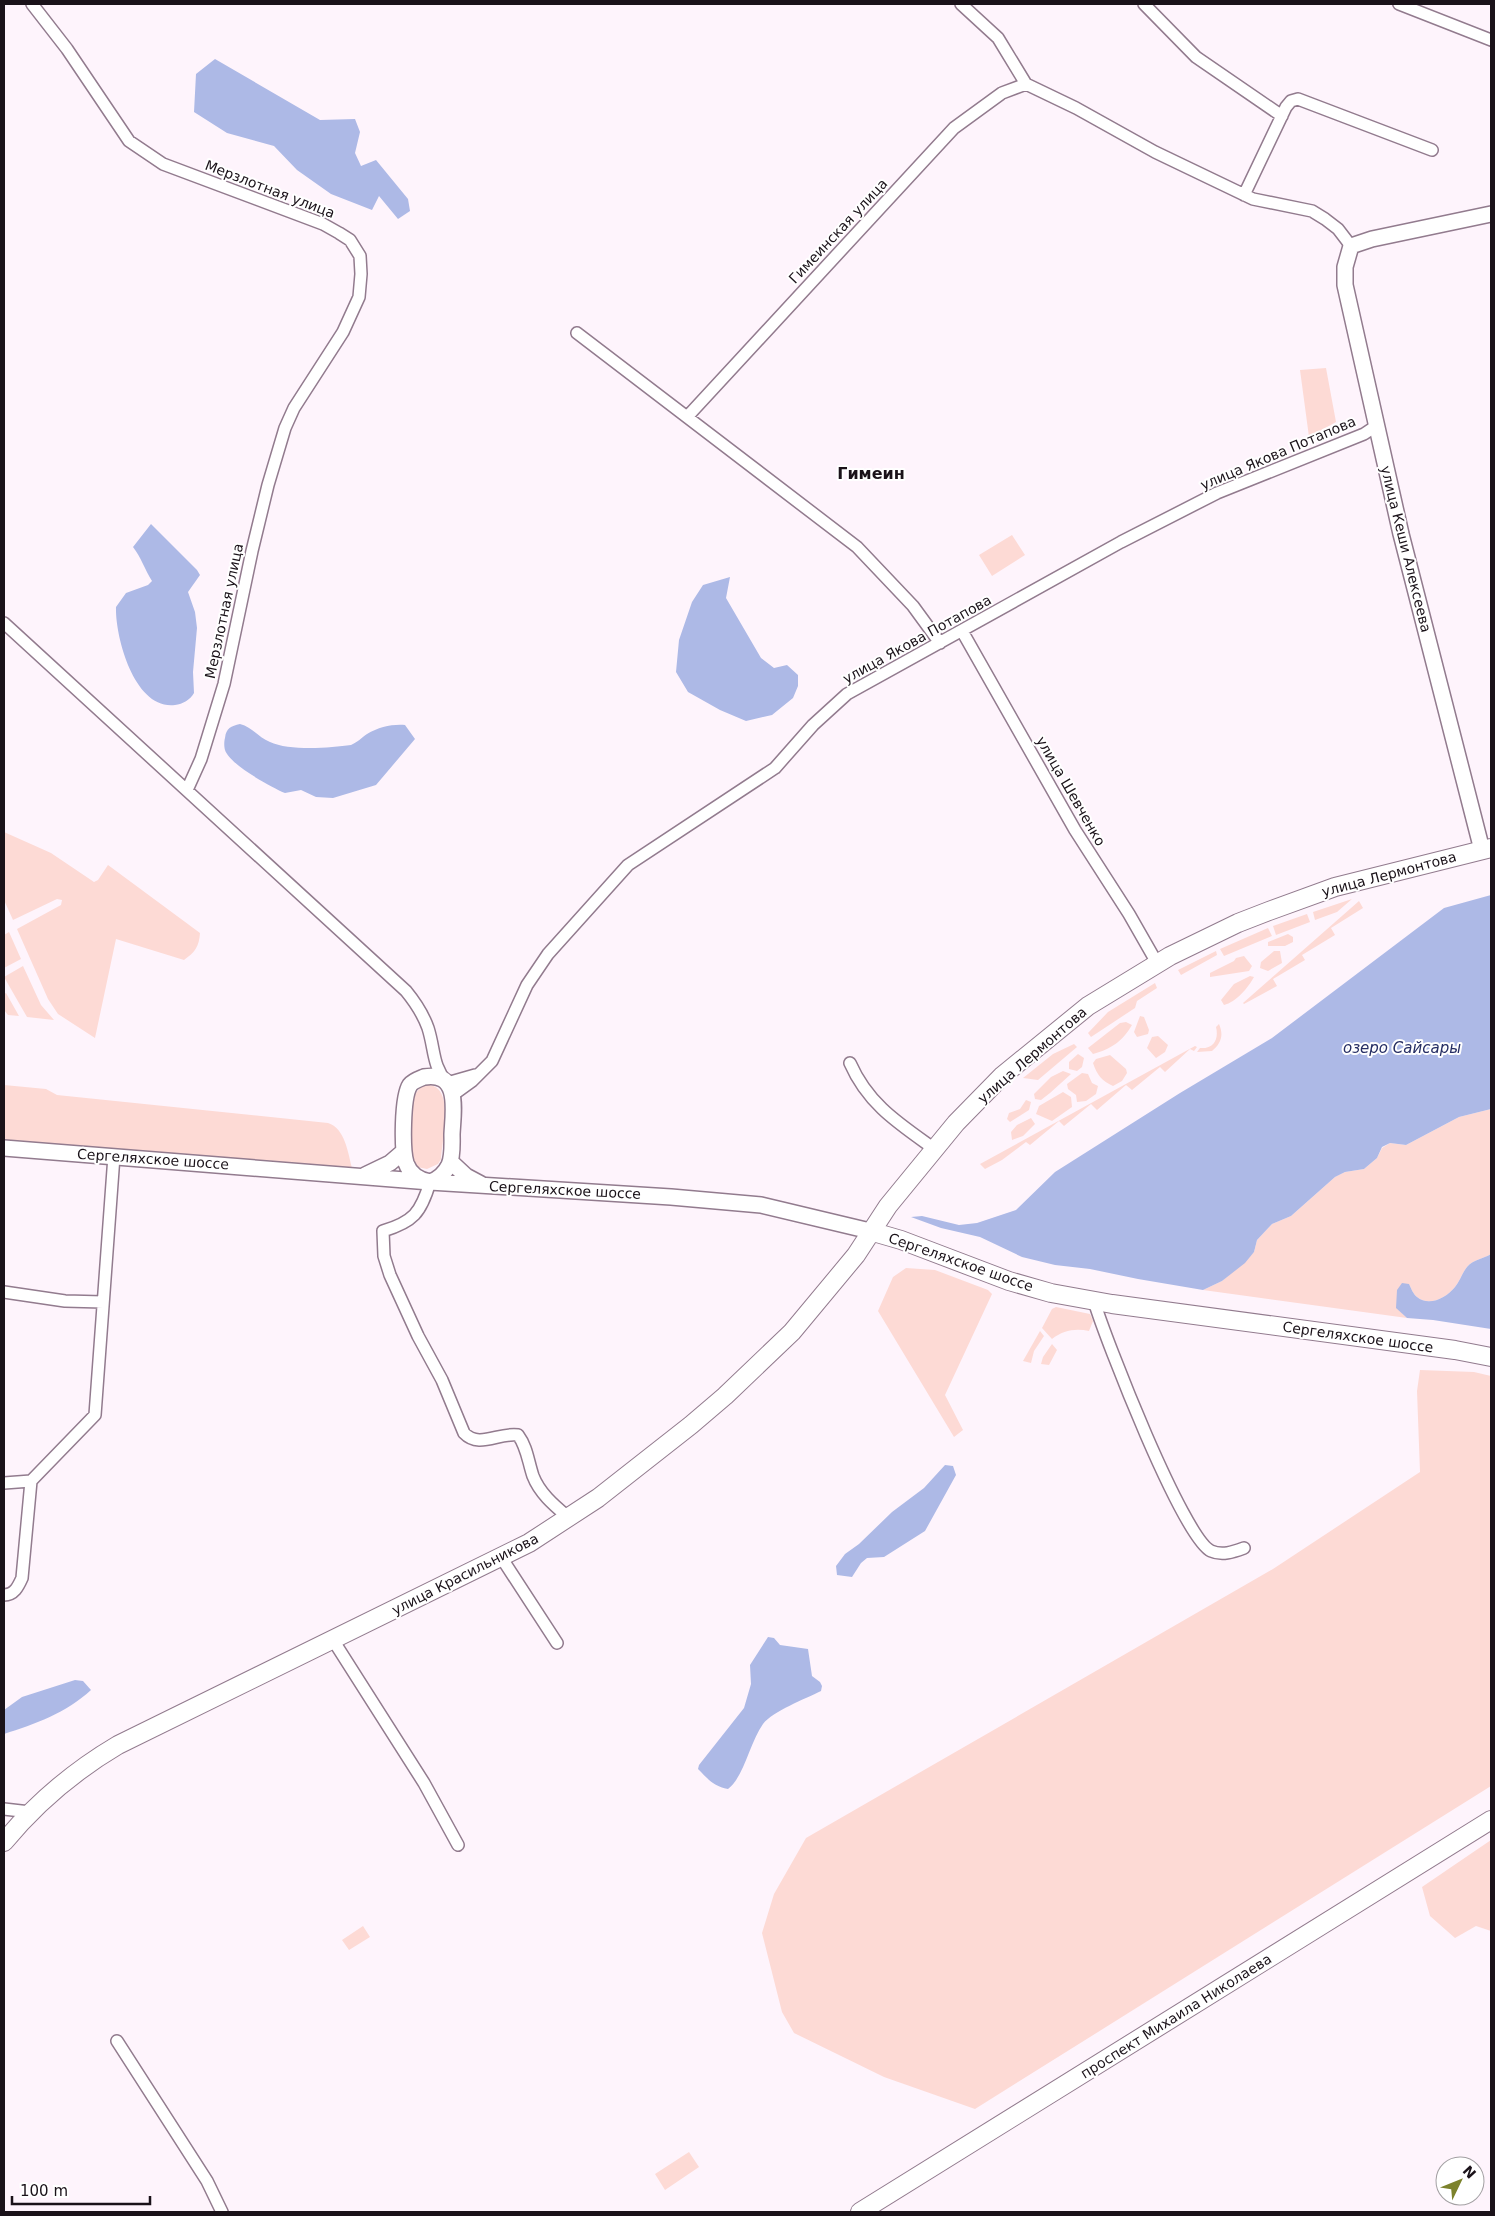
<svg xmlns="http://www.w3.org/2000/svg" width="1495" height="2216" viewBox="0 0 1495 2216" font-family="'DejaVu Sans',sans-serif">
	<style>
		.green { fill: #fddad5 }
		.water { fill: #adb9e6 }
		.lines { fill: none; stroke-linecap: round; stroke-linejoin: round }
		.street-casing { stroke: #927b8e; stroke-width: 14 }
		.secondary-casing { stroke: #927b8e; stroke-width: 18 }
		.primary-casing { stroke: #927b8e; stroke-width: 20 }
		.street { stroke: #fff; stroke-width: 11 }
		.secondary { stroke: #fff; stroke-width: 15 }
		.primary { stroke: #fff; stroke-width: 18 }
		.labels { text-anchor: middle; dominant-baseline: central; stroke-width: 4; stroke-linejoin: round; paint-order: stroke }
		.street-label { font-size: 14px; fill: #1a1219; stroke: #fff }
		.water-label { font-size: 15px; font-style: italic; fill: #262e64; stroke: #fff }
		.quarter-label { font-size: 16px; font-weight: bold; fill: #1a1219; stroke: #fff }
	</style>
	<rect width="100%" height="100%" fill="#fef4fc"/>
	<path class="green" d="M1326,368L1336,422L1309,437L1300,370Z
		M1012,535L1025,555L992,576L979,555Z
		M4,832L51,853L94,882L98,880L108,865L200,933C199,947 195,952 184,960L116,939L95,1038L58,1014L48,999L17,929L61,905L62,900L57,899L13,920L4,900Z
		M1352,899L1337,912L1315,920L1313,912Z
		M1359,901L1363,908L1331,928L1335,935L1302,955L1305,960L1273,979L1277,986L1244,1004L1243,1003Z
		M1307,914L1310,922L1276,935L1273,926Z
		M1268,928L1272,936L1224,956L1220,949Z
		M9,932L21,959L4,968V935Z
		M1288,934L1293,937V942L1285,946H1268V942Z
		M1216,951L1217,955L1181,975L1178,970Z
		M1274,951H1280L1282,963L1268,971L1260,968L1261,962Z
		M1244,956L1252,966L1249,971L1210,977V973L1234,961L1236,958Z
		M23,966L41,1005L54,1020L27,1017L4,977Z
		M1250,976L1254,977C1248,988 1236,1002 1224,1005L1221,1000L1234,984Z
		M1155,983L1157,988L1137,1001L1135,1008L1091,1037L1088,1033L1108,1012Z
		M6,993L19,1016L8,1015L4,1010V994Z
		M1140,1016L1144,1017L1149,1030L1148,1034L1137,1037L1134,1032Z
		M1126,1022L1132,1025C1122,1042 1111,1049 1093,1054L1088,1048L1120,1023Z
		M1219,1024C1224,1035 1221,1044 1212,1051L1197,1052L1200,1048C1214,1049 1219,1039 1216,1027Z
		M1158,1036L1168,1045L1165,1052L1156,1058L1147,1048L1152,1037Z
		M1074,1044L1077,1047L1038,1080L1023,1078L1053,1054Z
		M1195,1046L1197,1047L1194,1051L1190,1049L1165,1072L1160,1067L1132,1090L1126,1085L1097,1110L1091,1104L1064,1126L1059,1121L1030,1145L1026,1142L1002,1160L985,1169L980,1164Z
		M1078,1054L1084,1058L1082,1067L1077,1071L1069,1069V1062Z
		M1110,1055L1126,1069L1127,1073L1122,1081L1113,1086C1102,1081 1097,1075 1093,1063L1096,1059Z
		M1063,1071L1071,1074L1050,1093L1041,1100L1035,1099L1034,1094L1051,1077Z
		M1082,1073L1088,1074L1092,1083L1098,1086L1096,1094L1086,1101L1077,1102L1076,1095L1068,1089L1067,1084Z
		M4,1085L46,1089L57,1095L328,1123C345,1128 348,1153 352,1168L13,1143L4,1138Z
		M423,1085C457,1080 442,1139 441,1159L438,1164L427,1169L417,1167L409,1155L413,1096Z
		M1063,1092L1071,1097L1072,1107L1052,1121L1036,1114L1039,1106Z
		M1026,1100L1031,1102L1029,1110L1010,1122L1007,1119L1009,1113L1020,1109Z
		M1491,1109V1254C1483,1259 1474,1259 1467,1267C1462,1273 1460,1281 1455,1287C1446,1298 1429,1307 1417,1297C1413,1294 1411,1288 1409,1284L1397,1308L1407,1318L1203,1290L1222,1281L1254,1252L1257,1240L1272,1224L1291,1216L1335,1177L1345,1172L1364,1169L1377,1158L1382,1148L1390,1143L1406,1145L1459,1117Z
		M1031,1118L1035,1124L1023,1136L1012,1140L1011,1132L1017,1125Z
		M906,1268L935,1270L988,1290L992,1294L945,1395L963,1430L954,1437L878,1311L893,1277Z
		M1056,1307L1090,1314L1093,1321L1089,1331C1076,1328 1063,1330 1052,1339L1042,1328L1052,1309Z
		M1040,1331L1044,1336L1034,1351L1031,1363L1023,1361Z
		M1052,1344L1057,1350L1049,1365L1041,1364L1043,1357Z
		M1420,1370L1474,1372L1491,1376V1786L975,2109L884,2077L794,2033L782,2012L762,1933L774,1894L806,1838L1273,1569L1420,1472L1417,1391Z
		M1491,1840V1931L1476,1926L1455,1938L1430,1916L1422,1887Z
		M363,1926L370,1937L349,1950L342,1940Z
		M689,2152L699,2167L665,2190L655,2174Z"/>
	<path class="water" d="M215,59L320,120L355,119L360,132L355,153L361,166L376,160L408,199L410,211L398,219L379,196L372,210L331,194L297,170L274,146L227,133L194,112L196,74Z
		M151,524L197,570L200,575L188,592L195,612L197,628L193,672L194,693C190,700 183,704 175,705C134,710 115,636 116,607L126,593L148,585L152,581C145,570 141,557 133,547Z
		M730,577L726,598L761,658L774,668L787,665L798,675V686L793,698L772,715L746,721L720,710L688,692L676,672L679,640L692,602L703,585Z
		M240,724C252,727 258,737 270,742C289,751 330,748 351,745C358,742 361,738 367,734C379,727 392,724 405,725L415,739L376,785L333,798L316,797L301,790L285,793C271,787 230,765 225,750C224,747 224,741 225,738C226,728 231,726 240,724Z
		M1491,895V1109L1459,1117L1406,1145L1390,1143L1382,1147L1377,1158L1364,1169L1345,1172L1335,1177L1291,1216L1272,1224L1257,1240L1254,1252L1245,1263L1222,1281L1203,1290L1138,1279L1090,1269L1055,1265L1022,1257L980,1237L941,1228L911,1217L922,1216L959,1225L977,1223L1016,1210L1055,1172L1180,1093L1272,1038L1444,908Z
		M1491,1254V1329L1433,1320L1407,1318L1396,1308L1397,1290L1402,1283L1409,1284C1411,1288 1413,1294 1417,1297C1429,1307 1446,1298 1455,1287C1460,1281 1462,1273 1467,1267C1474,1259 1483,1259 1491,1254Z
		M945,1465L953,1466L956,1475L925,1531L884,1557L867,1558L861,1563L852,1577L837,1575L836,1566L845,1554L859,1544L892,1512L924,1488Z
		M768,1637L774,1638L780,1645L808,1649L812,1676L820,1682L822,1686L821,1691C805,1699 773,1711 763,1724C750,1742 744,1777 728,1789C713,1786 708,1779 698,1769L699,1765L744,1708L751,1684L750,1665Z
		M75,1680L83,1681L91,1690C66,1713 35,1724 4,1734V1710L22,1697Z"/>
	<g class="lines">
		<defs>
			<path id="street" d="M32,4L67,49L129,141L163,164L323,224L339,233L350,240L360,256L361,274L359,297L343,332L294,408L285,428L268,485L252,551L224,684L201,759L187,790
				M961,4L998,38L1026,84
				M1144,4L1196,57L1282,116
				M1399,4L1491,40
				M1244,195L1286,107L1291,101L1298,99L1432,150
				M577,333L857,547L913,606L940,643
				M687,417L954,128L1002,93L1026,84L1076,108L1155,152L1253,199L1312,211L1325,219L1338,229L1351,246
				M4,623L406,991C415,1002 423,1014 428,1028C435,1050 432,1065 447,1083L475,1075
				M962,631L1075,830L1129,914L1157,963
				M850,1063C868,1104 898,1123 933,1148
				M454,1094L472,1081L492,1061L527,985L548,954L628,865L775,768L813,725L847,694L1121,542L1217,493L1364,434L1376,426
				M430,1182C421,1213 413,1222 383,1231L384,1256L390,1275L418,1336L442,1380L464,1433C479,1449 499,1432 518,1435C527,1447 528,1461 533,1476C540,1494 555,1506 569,1518
				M4,1292L65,1301L103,1302
				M1094,1301C1105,1338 1183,1538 1211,1551C1222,1556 1233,1552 1244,1548
				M4,1483L31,1481L95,1415L114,1156
				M501,1557L557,1643
				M4,1595C14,1595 18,1587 22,1578L31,1481
				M333,1640L424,1783L458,1845
				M4,1809L30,1812
				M117,2041L207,2181L222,2212"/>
			<path id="secondary" d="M1482,850L1401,534L1345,285V267L1351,246L1372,239L1491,214
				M424,1077C461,1071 453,1112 452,1134C452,1143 453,1156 449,1165C445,1173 439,1179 430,1182C419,1180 410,1174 406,1163C402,1150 402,1097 410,1085C413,1081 419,1079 424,1077Z
				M4,1148L430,1182L671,1197L761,1205L870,1231
				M451,1162L466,1176L481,1184
				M365,1175L390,1163L404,1151"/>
			<path id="primary" d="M870,1231L901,1240L1009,1281L1051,1293L1112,1304L1455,1350L1491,1357
				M4,1842C37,1802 74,1771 118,1745L529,1543L598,1498L691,1425L725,1396L792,1332L856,1255L888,1206L956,1123L1002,1076L1088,1006L1170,956L1238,923L1269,911L1335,887L1491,848
				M860,2212L1491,1820"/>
		</defs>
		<use href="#street" class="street-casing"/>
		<use href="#secondary" class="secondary-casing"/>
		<use href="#primary" class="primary-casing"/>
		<use href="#street" class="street"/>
		<use href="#secondary" class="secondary"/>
		<use href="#primary" class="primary"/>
	</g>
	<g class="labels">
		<g class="street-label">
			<text transform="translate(270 189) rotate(21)">Мерзлотная улица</text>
			<text transform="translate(838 231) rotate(-47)">Гимеинская улица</text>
			<text transform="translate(1278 453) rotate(-23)">улица Якова Потапова</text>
			<text transform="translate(1406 549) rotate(76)">улица Кеши Алексеева</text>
			<text transform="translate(224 611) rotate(-78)">Мерзлотная улица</text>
			<text transform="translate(917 639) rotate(-29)">улица Якова Потапова</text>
			<text transform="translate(1071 791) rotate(60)">улица Шевченко</text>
			<text transform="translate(1389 874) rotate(-15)">улица Лермонтова</text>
			<text transform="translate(1032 1055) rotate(-41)">улица Лермонтова</text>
			<text transform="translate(153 1159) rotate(4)">Сергеляхское шоссе</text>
			<text transform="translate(565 1190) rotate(3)">Сергеляхское шоссе</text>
			<text transform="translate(961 1262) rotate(19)">Сергеляхское шоссе</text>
			<text transform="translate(1358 1337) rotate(8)">Сергеляхское шоссе</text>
			<text transform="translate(465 1574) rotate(-27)">улица Красильникова</text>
			<text transform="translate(1176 2016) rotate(-32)">проспект Михаила Николаева</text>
		</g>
		<g class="water-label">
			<text x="1402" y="1048">озеро Сайсары</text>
		</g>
		<g class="quarter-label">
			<text x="871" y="473">Гимеин</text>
		</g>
	</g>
	<rect width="1495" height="2216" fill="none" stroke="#1a1219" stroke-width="10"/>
	<g transform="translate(1460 2181) rotate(47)"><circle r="24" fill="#ffffff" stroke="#a3a0a3"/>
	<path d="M0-4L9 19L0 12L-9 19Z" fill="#7c822c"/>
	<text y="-8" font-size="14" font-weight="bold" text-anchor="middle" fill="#1a1219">N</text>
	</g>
	<path d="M12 2196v8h138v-8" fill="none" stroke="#1a1219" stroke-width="2.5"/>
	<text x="20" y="2196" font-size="15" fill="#1a1219" stroke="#ffffff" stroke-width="4" paint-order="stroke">100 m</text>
</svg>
